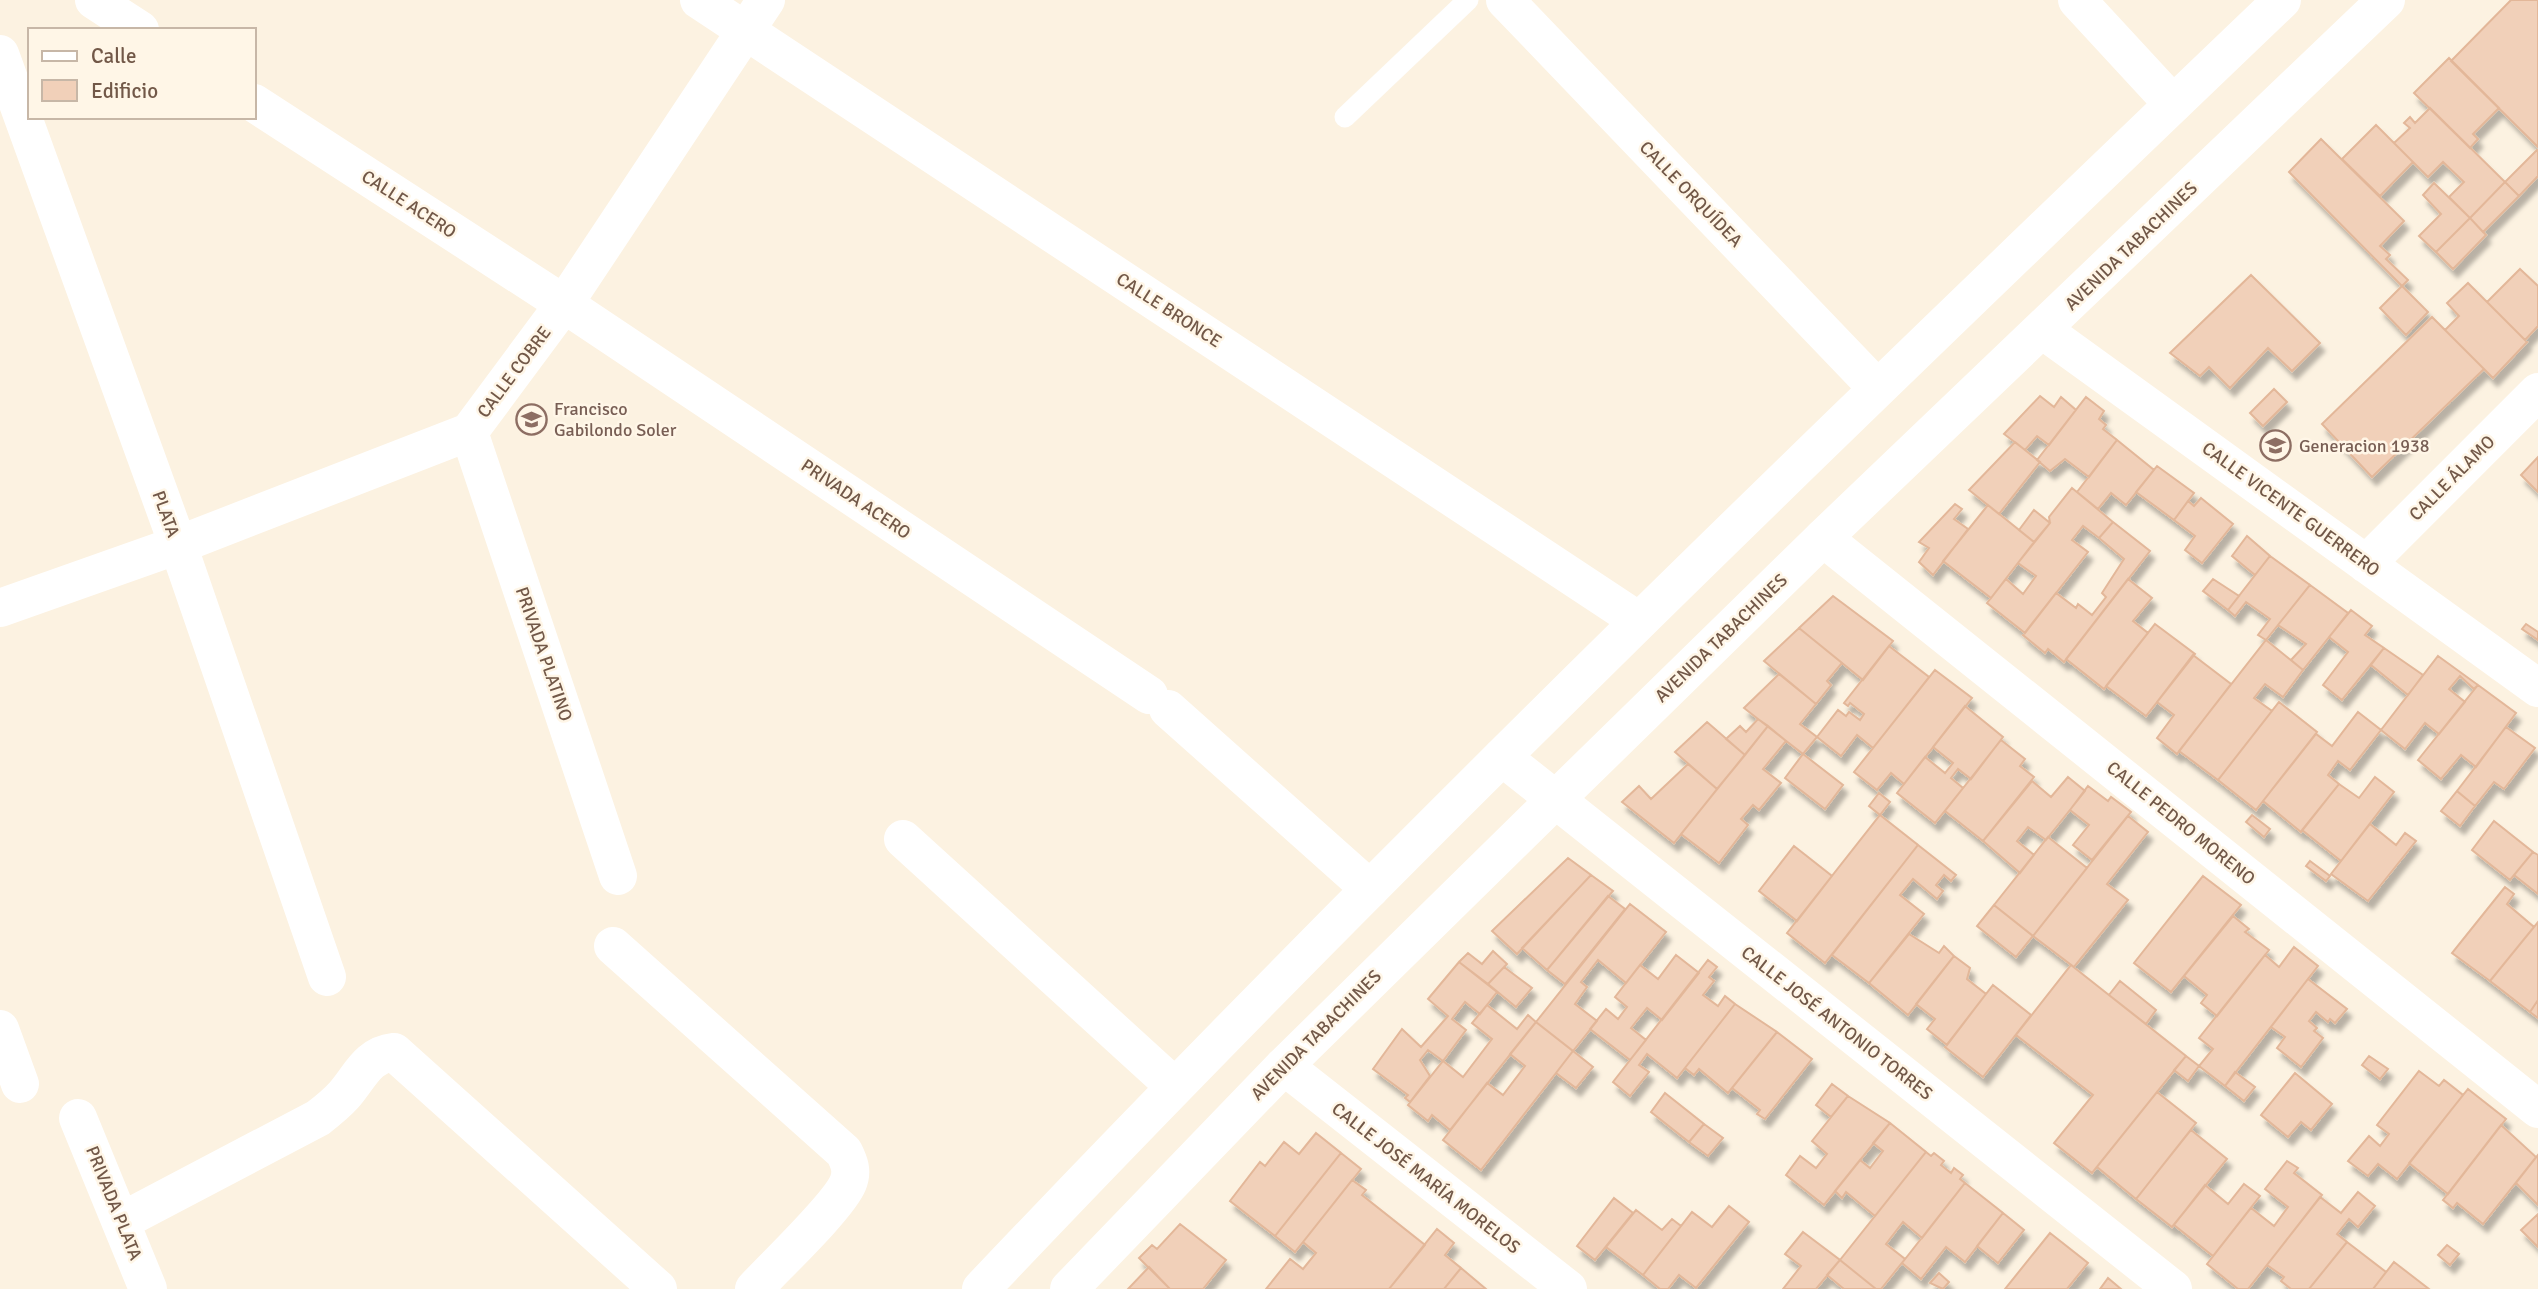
<svg xmlns="http://www.w3.org/2000/svg" width="2538" height="1289" viewBox="0 0 2538 1289" font-family="Signika,sans-serif">
	<style>
		.building { fill: #f1d0b9; stroke: #e3b799; stroke-width: 2; filter: url(#shadow) }
		.lines { fill: none; stroke-linecap: round; stroke-linejoin: round }
		.service { stroke: #fff; stroke-width: 21 }
		.minor { stroke: #fff; stroke-width: 38 }
		.tertiary { stroke: #fff; stroke-width: 38 }
		.labels { text-anchor: middle; dominant-baseline: central; stroke-width: 5; stroke-linejoin: round; paint-order: stroke }
		.street-label { font-size: 18px; fill: #725848; stroke: #fff6e7 }
		.education-label { font-size: 18px; fill: #785e54; stroke: #fff6e7; text-anchor: start }
	</style>
	<defs>
		<filter id="shadow"><feDropShadow dx="4.5" dy="8" stdDeviation="2" flood-color="#0004"/></filter>
	</defs>
	<rect width="100%" height="100%" fill="#fcf2e1"/>
	<path class="building" d="M2511,0H2538V147L2451,61Z
		M2449,58L2499,108L2473,134L2478,139L2470,148L2414,93Z
		M2430,108L2505,182L2470,218L2449,197L2464,182L2443,162L2428,177L2394,143L2410,128L2404,123L2410,117L2415,123Z
		M2376,125L2413,162L2380,196L2342,159Z
		M2321,139L2404,221L2380,246L2390,255L2386,259L2408,280L2402,286L2289,172Z
		M2538,149V176L2519,196L2505,182Z
		M2505,182L2519,196L2483,232L2470,218Z
		M2434,183L2470,218L2436,252L2419,236L2441,214L2423,195Z
		M2470,218L2486,235L2453,269L2436,252Z
		M2520,269L2538,286V326L2525,340L2487,302Z
		M2251,275L2320,343L2292,371L2268,348L2230,388L2209,367L2200,376L2170,353Z
		M2468,283L2527,342L2493,378L2445,330L2459,316L2447,303Z
		M2402,286L2428,312L2406,335L2380,308Z
		M2432,317L2484,369L2372,477L2322,424Z
		M2274,389L2287,402L2263,426L2250,413Z
		M2040,396L2054,407L2061,397L2076,410L2049,445L2037,436L2025,450L2004,434Z
		M2086,397L2104,411L2099,419L2106,425L2103,429L2117,440L2089,477L2065,459L2050,471L2037,460Z
		M2117,440L2154,470L2126,505L2111,493L2098,509L2077,492Z
		M2015,442L2040,462L1999,514L1969,490Z
		M2538,457V492L2521,475Z
		M2157,466L2194,493L2174,520L2136,492Z
		M2072,488L2113,522L2099,538L2083,526L2072,540L2088,552L2025,633L1987,603L2006,579L2023,594L2036,576L2018,563L2050,523L2049,517Z
		M2201,498L2233,524L2202,563L2185,550L2195,536L2174,520L2188,501L2194,506Z
		M1955,504L1962,509L1954,519L1968,529L1933,575L1919,562L1929,548L1919,542Z
		M1988,505L2034,542L1991,598L1943,561Z
		M2034,510L2050,523L2034,542L2019,530Z
		M2113,522L2150,551L2064,662L2048,649L2045,653L2023,635L2056,593L2076,608L2078,604L2092,615L2106,597L2102,593L2124,559L2099,538Z
		M2247,536L2270,556L2255,575L2232,556Z
		M2270,556L2310,585L2266,640L2258,635L2270,619L2246,602L2235,616L2228,610Z
		M2128,579L2152,598L2133,621L2148,633L2104,689L2066,659Z
		M2213,579L2239,596L2228,610L2203,591Z
		M2310,585L2348,613L2303,670L2291,660L2306,644L2278,625Z
		M1833,596L1893,641L1863,680L1799,628Z
		M2351,610L2372,626L2365,635L2384,648L2342,700L2323,685L2348,652L2329,637Z
		M2155,624L2195,654L2146,716L2106,686Z
		M2526,624L2538,632V640L2522,629Z
		M1799,628L1842,663L1827,681L1831,685L1816,704L1764,661Z
		M2266,640L2303,670L2283,697L2265,684L2254,698L2272,711L2218,780L2179,751Z
		M1889,646L1929,677L1873,748L1857,735L1841,756L1817,737L1838,710L1846,716L1849,712L1860,720L1864,714L1850,703L1848,706L1844,703Z
		M2384,648L2423,675L2408,695L2371,665Z
		M2193,655L2231,684L2177,754L2157,738L2174,715L2157,702Z
		M2438,656L2478,685L2474,689L2460,676L2449,689L2465,702L2439,734L2425,723L2405,749L2381,730Z
		M1935,670L1972,698L1904,784L1891,773L1877,790L1854,772Z
		M1779,674L1816,704L1800,724L1817,737L1803,754L1744,708Z
		M2478,685L2516,713L2476,767L2461,755L2441,779L2418,760Z
		M2279,702L2317,732L2256,810L2218,780Z
		M1965,706L2003,737L1971,779L1958,769L1951,778L1963,788L1935,823L1897,793L1925,757L1945,773L1953,763L1933,747Z
		M2358,712L2381,730L2350,770L2338,761L2328,775L2339,784L2301,832L2263,801L2316,734L2332,746Z
		M1758,719L1768,726L1745,755L1726,739L1740,726L1746,732Z
		M1707,722L1745,755L1717,789L1675,752Z
		M1768,726L1786,741L1763,769L1781,783L1759,810L1753,805L1741,819L1748,825L1719,863L1681,834Z
		M2506,727L2535,748L2504,789L2494,782L2475,806L2457,791Z
		M2001,740L2025,759L2020,766L2034,777L1983,841L1945,811Z
		M1803,754L1843,785L1825,809L1785,778Z
		M1688,764L1717,789L1674,843L1622,802L1639,786L1651,799Z
		M2068,777L2085,791L2046,840L2028,827L2017,841L2034,855L2020,873L1983,841L2032,781L2051,797Z
		M2375,777L2394,792L2341,861L2302,830L2339,784L2359,798Z
		M2088,786L2108,801L2111,797L2131,812L2092,860L2073,845L2089,825L2070,810Z
		M2457,791L2475,806L2460,826L2441,811Z
		M1879,793L1890,802L1880,815L1869,806Z
		M1880,815L1918,845L1825,963L1787,933Z
		M2252,815L2270,829L2264,837L2246,822Z
		M2128,816L2148,832L2107,884L2128,900L2074,967L2033,936Z
		M2494,821L2533,852L2510,880L2472,850Z
		M2370,824L2396,845L2405,833L2416,841L2368,901L2331,874Z
		M2048,837L2087,868L2033,936L1994,905Z
		M1918,845L1956,875L1951,881L1944,875L1936,885L1943,891L1937,899L1913,879L1900,895L1924,914L1869,983L1832,955Z
		M1794,846L1832,876L1797,921L1759,891Z
		M2533,852L2538,855V894L2514,875Z
		M1568,858L1591,875L1517,954L1492,931Z
		M2310,861L2330,876L2326,881L2306,866Z
		M1591,875L1613,891L1547,970L1522,948Z
		M2203,876L2241,905L2171,992L2134,963Z
		M2505,887L2514,894L2507,904L2534,927L2490,981L2452,953Z
		M1608,896L1625,909L1565,984L1547,970Z
		M1630,904L1666,932L1626,983L1598,960L1581,982L1587,987L1575,1004L1597,1021L1573,1051L1536,1022Z
		M1994,905L2033,936L2016,957L1977,926Z
		M2233,916L2249,929L2245,932L2269,950L2217,1016L2201,1003L2207,995L2184,976Z
		M2538,922V1000L2530,1012L2490,981Z
		M1909,934L1939,953L1944,946L1954,956L1908,1015L1869,983Z
		M2294,947L2318,966L2225,1086L2199,1066L2213,1049L2199,1038L2265,955L2279,967Z
		M1493,951L1507,964L1488,984L1459,962L1468,953L1482,964Z
		M1676,955L1699,973L1662,1020L1647,1008L1631,1028L1646,1040L1630,1060L1590,1029L1606,1009L1618,1019L1627,1007L1615,997L1640,965L1658,979Z
		M1954,956L1970,968L1967,979L1986,994L1947,1045L1927,1029L1935,1019L1916,1004Z
		M1708,960L1717,967L1709,977L1714,981L1703,995L1718,1006L1725,996L1735,1004L1677,1078L1647,1054L1639,1065L1649,1072L1630,1096L1613,1082Z
		M1459,962L1497,992L1480,1014L1465,1002L1452,1019L1466,1030L1443,1061L1428,1050L1420,1060L1430,1076L1410,1102L1405,1098L1408,1095L1373,1069L1402,1029L1421,1047L1448,1016L1428,999Z
		M2071,965L2186,1056L2092,1173L2054,1143L2093,1095L2016,1035Z
		M1504,967L1532,988L1516,1007L1488,984Z
		M2308,979L2347,1009L2335,1023L2330,1019L2328,1022L2316,1012L2309,1021L2317,1028L2314,1031L2323,1038L2301,1067L2277,1048L2285,1037L2271,1027Z
		M2120,981L2156,1010L2146,1024L2109,995Z
		M1993,985L2031,1015L1983,1077L1945,1047Z
		M2538,1000V1018L2530,1012Z
		M1735,1004L1777,1032L1728,1093L1699,1069L1694,1075L1685,1068Z
		M1487,1005L1517,1029L1528,1015L1536,1022L1450,1130L1432,1115L1428,1121L1408,1105L1443,1061L1463,1077L1492,1039L1472,1023Z
		M1536,1022L1573,1051L1481,1170L1443,1140L1487,1083L1503,1095L1525,1066L1510,1054Z
		M1777,1032L1812,1059L1765,1119L1757,1114L1760,1110L1732,1088Z
		M1573,1051L1593,1067L1576,1088L1556,1073Z
		M2186,1056L2199,1066L2188,1081L2174,1070Z
		M2369,1056L2388,1069L2380,1079L2362,1065Z
		M2419,1071L2439,1086L2444,1080L2463,1095L2397,1179L2378,1164L2368,1176L2348,1161L2369,1136L2380,1146L2389,1134L2377,1125Z
		M2235,1072L2255,1087L2244,1101L2225,1086Z
		M2295,1073L2332,1104L2311,1130L2301,1122L2288,1137L2261,1115Z
		M1832,1084L1848,1096L1831,1117L1816,1105Z
		M2468,1089L2506,1119L2448,1194L2409,1163Z
		M2157,1092L2196,1123L2136,1199L2097,1167Z
		M1665,1093L1704,1124L1689,1142L1651,1112Z
		M1848,1096L1890,1123L1824,1205L1786,1175L1800,1156L1816,1168L1827,1154L1812,1141Z
		M1890,1123L1926,1152L1875,1216L1846,1192L1842,1198L1835,1191L1860,1160L1870,1168L1883,1151L1873,1143Z
		M1704,1124L1723,1138L1708,1156L1689,1142Z
		M2501,1125L2536,1157L2483,1224L2457,1203L2453,1208L2443,1200Z
		M2191,1130L2227,1159L2172,1227L2136,1199Z
		M1316,1133L1341,1153L1275,1236L1230,1201L1260,1162L1265,1166L1284,1142L1299,1154Z
		M1926,1152L1931,1156L1934,1153L1944,1161L1941,1165L1951,1173L1954,1168L1963,1175L1960,1179L1965,1183L1922,1238L1903,1222L1886,1244L1905,1259L1881,1289H1876L1840,1260Z
		M1341,1153L1361,1169L1295,1252L1275,1236Z
		M2538,1155V1205L2516,1183Z
		M2287,1161L2298,1168L2294,1173L2322,1195L2248,1289H2238L2207,1264L2251,1208L2274,1226L2288,1207L2265,1189Z
		M1352,1180L1366,1190L1362,1195L1425,1245L1389,1289H1266L1290,1259L1303,1269L1316,1253L1303,1242Z
		M1965,1183L2003,1213L1965,1262L1946,1247L1921,1279L1902,1263Z
		M2244,1184L2260,1196L2213,1256L2174,1225L2205,1185L2228,1204Z
		M2358,1192L2375,1206L2358,1227L2349,1219L2337,1234L2347,1242L2309,1289H2291L2281,1281L2284,1277L2267,1265L2320,1197L2341,1213Z
		M1614,1198L1633,1213L1595,1260L1577,1246Z
		M1729,1206L1749,1222L1696,1288L1679,1275L1668,1289H1660L1643,1275L1692,1212L1712,1227Z
		M1636,1210L1662,1230L1672,1219L1681,1226L1643,1275L1606,1247Z
		M2003,1213L2024,1230L1998,1263L1977,1246Z
		M2538,1214V1247L2521,1230Z
		M1180,1224L1226,1260L1203,1289H1170L1139,1258L1152,1245L1157,1249Z
		M1437,1229L1454,1243L1445,1255L1461,1268L1444,1289H1389Z
		M1803,1232L1840,1260L1816,1289H1783L1801,1266L1785,1254Z
		M2050,1233L2088,1263L2067,1289H2005Z
		M2347,1242L2386,1272L2373,1289H2309Z
		M2447,1245L2459,1254L2450,1265L2438,1255Z
		M1840,1260L1876,1289H1844L1827,1275Z
		M2394,1262L2429,1289H2373Z
		M1149,1267L1170,1289H1128Z
		M1461,1268L1486,1289H1444Z
		M1939,1273L1949,1282L1943,1289L1930,1283Z
		M2108,1278L2121,1289H2100Z"/>
	<g class="lines">
		<path class="service" d="M1345,117L1468,0"/>
		<path class="minor" d="M94,0L140,30
			M699,0L1639,621
			M1505,0L1877,388
			M2077,0L2173,104
			M0,54L178,545L327,977
			M254,103L564,304L1149,695
			M2044,331L2538,688
			M469,432L618,876
			M1823,538L2538,1109
			M2366,564L2538,392
			M0,608L178,545L469,432L564,304L766,0
			M1168,709L1370,889
			M1502,757L2173,1289
			M903,839L1174,1086
			M613,946L844,1152C849,1162 853,1171 848,1183C838,1207 775,1266 754,1289
			M0,1029L20,1084
			M1284,1066L1568,1289
			M78,1118L148,1289
			M122,1221L318,1118C327,1111 336,1104 344,1095C360,1077 367,1055 394,1052L658,1289"/>
		<path class="tertiary" d="M981,1289C1401,846 1841,422 2282,0
			M1069,1289L1284,1066L1555,800L1823,538L2386,0"/>
	</g>
	<defs>
		<symbol id="school-ring" viewBox="-11 -11 22 22"><circle r="9.5" fill="#fff6e7" stroke="#8d6e63" stroke-width="1.5"/><path d="M0-5L7-2L0 1L-7-2ZM-4 1L0 2.5L4 1V4Q0 6-4 4Z" fill="#8d6e63"/></symbol>
	</defs>
	<g fill-rule="evenodd">
		<use href="#school-ring" x="514" y="402" width="35" height="35"/>
		<use href="#school-ring" x="2258" y="428" width="35" height="35"/>
	</g>
	<g class="labels">
		<g class="street-label">
			<text transform="translate(1691 194) rotate(46)">CALLE ORQUÍDEA</text>
			<text transform="translate(409 204) rotate(33)">CALLE ACERO</text>
			<text transform="translate(2131 246) rotate(-44)">AVENIDA TABACHINES</text>
			<text transform="translate(1169 310) rotate(33)">CALLE BRONCE</text>
			<text transform="translate(514 372) rotate(-53)">CALLE COBRE</text>
			<text transform="translate(2452 478) rotate(-45)">CALLE ÁLAMO</text>
			<text transform="translate(856 499) rotate(34)">PRIVADA ACERO</text>
			<text transform="translate(2291 509) rotate(36)">CALLE VICENTE GUERRERO</text>
			<text transform="translate(166 514) rotate(70)">PLATA</text>
			<text transform="translate(1721 638) rotate(-44)">AVENIDA TABACHINES</text>
			<text transform="translate(544 654) rotate(71)">PRIVADA PLATINO</text>
			<text transform="translate(2181 823) rotate(39)">CALLE PEDRO MORENO</text>
			<text transform="translate(1837 1023) rotate(38)">CALLE JOSÉ ANTONIO TORRES</text>
			<text transform="translate(1316 1035) rotate(-45)">AVENIDA TABACHINES</text>
			<text transform="translate(1426 1178) rotate(38)">CALLE JOSÉ MARÍA MORELOS</text>
			<text transform="translate(114 1203) rotate(68)">PRIVADA PLATA</text>
		</g>
		<g class="education-label">
			<text x="554" y="409">Francisco<tspan x="554" dy="21">Gabilondo Soler</tspan></text>
			<text x="2299" y="446">Generacion 1938</text>
		</g>
	</g>
	<rect x="28" y="28" width="228" height="91" fill="#fff6e7" stroke="#c7b7a7" stroke-width="2"/>
	<rect x="42" y="51" width="35" height="10" fill="#ffffff" stroke="#c7b7a7" stroke-width="2"/>
	<text x="91" y="63" font-size="21" fill="#725848">Calle</text>
	<rect x="42" y="80" width="35" height="21" fill="#f1d0b9" stroke="#c7b7a7" stroke-width="2"/>
	<text x="91" y="98" font-size="21" fill="#725848">Edificio</text>
</svg>
